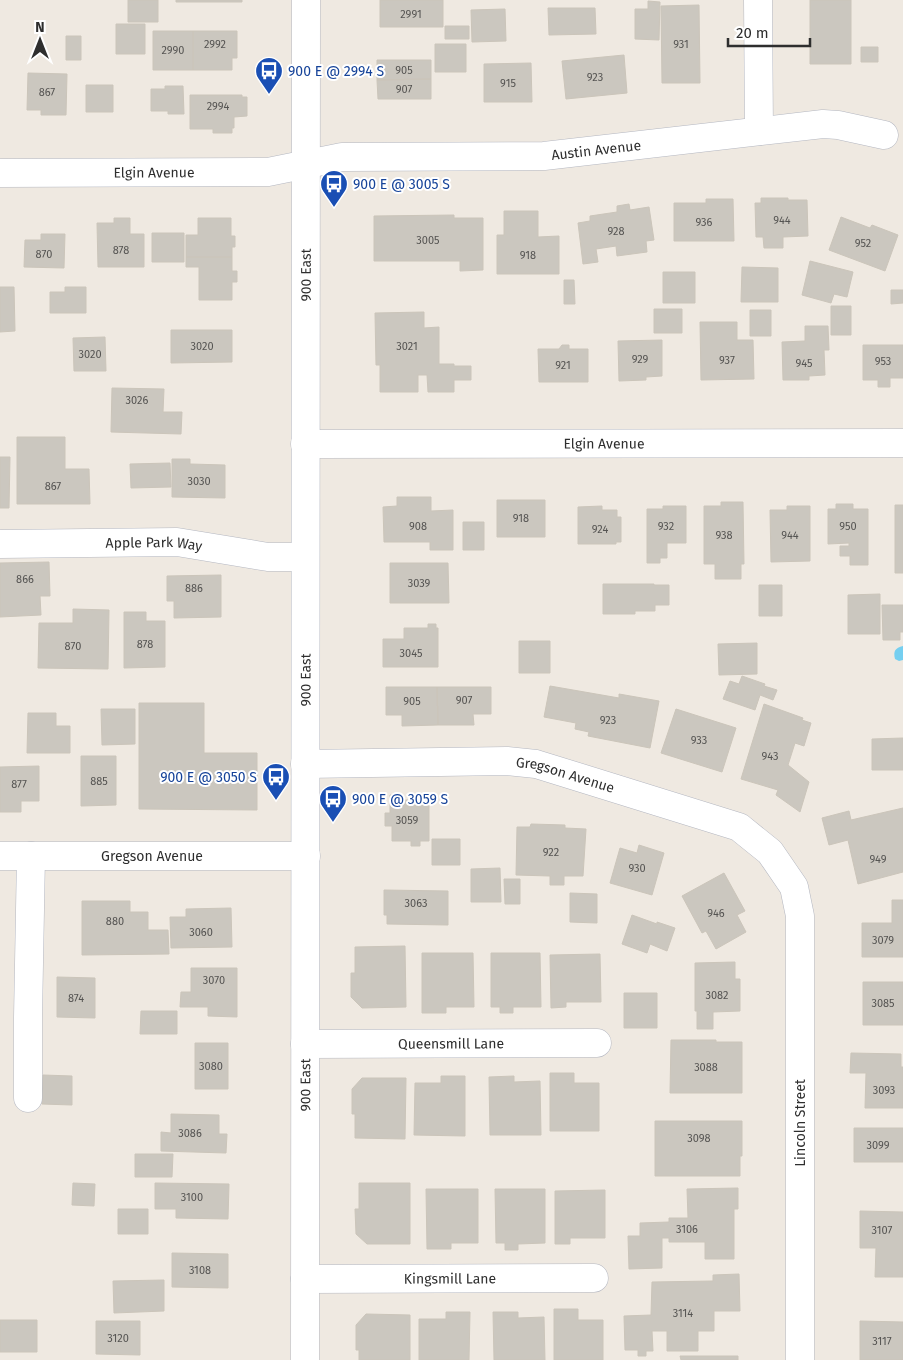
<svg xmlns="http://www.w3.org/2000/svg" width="903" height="1360" viewBox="0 0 903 1360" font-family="'Fira Sans',sans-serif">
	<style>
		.water { fill: #75cff0 }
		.building { fill: #cbc7bf; stroke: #cbc5ba }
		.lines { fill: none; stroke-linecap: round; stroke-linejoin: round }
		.minor-casing { stroke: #b4b7c1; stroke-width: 29 }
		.minor { stroke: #fff; stroke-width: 28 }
		.labels { text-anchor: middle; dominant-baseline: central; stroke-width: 4; stroke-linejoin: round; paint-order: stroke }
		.number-label { font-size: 11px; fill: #555452 }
		.transit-label { font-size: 14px; fill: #164399; stroke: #fff; text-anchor: start }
		.street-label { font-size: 14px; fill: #2e2e2e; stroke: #fff }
	</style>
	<rect width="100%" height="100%" fill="#efe9e1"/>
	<path class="water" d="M903,646V660L899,661L895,659C893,651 895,648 903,646Z"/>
	<path class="building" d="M128,0H158V22H128Z
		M176,0H242V2H176Z
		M380,0H443V27H380Z
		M810,0H851V64H810Z
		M648,1L660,2L659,40L635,39V9H648Z
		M699,5L700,83H662L661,6Z
		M548,8H595L596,34L549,35Z
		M505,9L506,41L472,42L471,10Z
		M116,24H145V54H116Z
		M445,26H469V39H445Z
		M153,31H193V70H153Z
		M193,31H237V58H232V70H193Z
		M66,36H81V60H66Z
		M435,44H466V72H435Z
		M861,47H878V62H861Z
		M624,55L627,93L566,99L562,61Z
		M377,60H431V79L377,80Z
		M531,63L532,102H484V64Z
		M28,73L67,74L66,115H41V110H27Z
		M431,79V99H378L377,80Z
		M86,85H113V112H86Z
		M165,86H183L184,114H168V111H151V89H165Z
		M190,95H242V97H247V116L234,117V128H232V133H213V129H190Z
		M761,198H788V200H807L808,236L783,237V248H764L763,237H756L755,203H761Z
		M706,199H733L734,241H674V203H706Z
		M629,204L630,210L649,207L654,240L646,241L647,252L617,256L616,246L596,249L598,262L583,264L578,223L590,221V216L617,212V206Z
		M504,211H538V237L559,236V274H497V235H504Z
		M454,215V218H483V270L460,271V261H374V216Z
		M841,217L870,228L872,225L898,235L885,271L829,250Z
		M114,218H130V234H144V267H98L97,223H114Z
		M198,218H231V236H235V247H232V257H186V235H198Z
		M152,233H184V262H152Z
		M41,234H65L64,268L24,267L25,240H41Z
		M186,257H232V271H237V282H232V300H199V267H186Z
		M810,261L853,272L847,297L834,294L831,303L802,295Z
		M742,267L778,268V302H741Z
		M663,272H695V303H663Z
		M564,280H574L575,304H564Z
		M0,287H14L15,331L0,332Z
		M65,287H86V313H50V292H65Z
		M891,290H903V303L891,304Z
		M831,306H851V335H831Z
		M654,309H682V333H654Z
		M750,310H771V336H750Z
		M424,312V328L439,327V364H454V366H471V380H454V392H428L427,375H418V392H380V365H376L375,313Z
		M700,322H737V340H753L754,379L701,380Z
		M805,326H828L829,350H824L825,375L809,376V380H783L782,342L805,341Z
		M171,330H232V362L171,363Z
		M105,337L106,371H74L73,338Z
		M662,340V376L646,377V380L619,381L618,341Z
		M562,345H569V349H588V382H539L538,349H559Z
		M863,345H903V378H890V387H878V380H863Z
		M112,388L164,389L163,412H182L181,434L111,432Z
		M17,437H65V469H89L90,504H17Z
		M0,457H10L9,508H0Z
		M172,459H190V464L225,465V498L172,497Z
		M170,463L171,487L131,488L130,464Z
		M397,497H431V511L453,510V550H430V542H384L383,507L397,506Z
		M497,500H545V537H497Z
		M721,502H743L744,564H741V579H715V564H704V506H721Z
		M836,504H853V509H868V565H850V556H840V546H849V543L828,544V509H836Z
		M895,505H903V573H895Z
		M602,506V510H617V517H621V542H616V544H578V507Z
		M663,506H686V543H667V558H660V563H647V509H663Z
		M787,506H810V561L771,562L770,510H787Z
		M463,522H484V550H463Z
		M49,562L50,596H40L41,615L0,617V563Z
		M390,563H448L449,603H390Z
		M221,575V617L174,618V601H167V576Z
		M603,584H654V585H669V605H655V611H635V614H603Z
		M759,585H782V616H759Z
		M880,594V634H848V595Z
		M882,605H903V632H900V640H883Z
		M73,609L109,610L108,669L38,668L39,623H73Z
		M124,612H146V621H165V667L124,668Z
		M428,624H436V628H438V667H383V639H404V628H428Z
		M519,641H550V673H519Z
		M757,643V674L719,675L718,644Z
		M742,676L765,684L764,686L777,690L773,700L760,695L755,710L723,699L730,681L739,684Z
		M550,686L619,698V694L659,701L650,748L588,736L589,732L575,729L576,723L544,717Z
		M386,687H437L438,725L402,726V715H386Z
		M437,687H491V714H473L474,725H438Z
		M139,703H204V753H257V810L139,809Z
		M764,704L803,718L802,720L811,723L804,746L795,743L788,765L809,782L800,812L776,795L778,790L741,779Z
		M101,709H135V744L102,745Z
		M676,709L736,728L722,772L661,753Z
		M28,713H56V726H70V753H27Z
		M903,738V770H872V739Z
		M81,756H116V805L81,806Z
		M39,766V801H21V812H0V767Z
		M390,795H395V800H429V841H420V846H411V841H392V826H385V813H390Z
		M903,808V872L858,884L848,840L829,845L822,818L849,811L851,820Z
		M531,824L565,825V828L586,829L583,876H564V885H550V876L516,875L517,827H530Z
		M432,839H460V865H432Z
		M639,845L664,853L652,895L610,883L620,848L637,853Z
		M500,868L501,902H471V869Z
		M724,873L745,911L737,915L746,932L716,949L706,931L702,933L682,896Z
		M504,879H520V904H505Z
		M384,890L448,891V925L387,924V915H384Z
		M570,893L597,894V923L570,922Z
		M892,900H903V957H862V923H892Z
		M82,901H130V912H148V930H168L169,954L82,955Z
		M231,908L232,947L171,948L170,917H186V909Z
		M632,915L657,924V922L675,928L667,951L650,944L647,953L622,944Z
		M405,946L406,1007L362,1008L351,997V973H355V947Z
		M422,953H473L474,1007H446V1013H422Z
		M491,953H540L541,1007H513V1013H500V1007H491Z
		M600,954L601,1002H566V1007L551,1008L550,955Z
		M735,962V979H740V1011L713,1012V1029H697V1011H695V963Z
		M191,968H237V1017L208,1016V1007H180L181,992H191Z
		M57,977L95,978V1018L57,1017Z
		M863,982H903V1025H863Z
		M624,993H657V1028H624Z
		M141,1011H177V1034H140Z
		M671,1040H716V1042H742V1093H670Z
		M195,1043H228V1089H195Z
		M851,1053L901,1054V1067H903V1108H865L866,1073H850Z
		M550,1073H574V1083H599V1131H550Z
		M43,1075L72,1076V1105L42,1104Z
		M441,1076H465V1136L414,1135L415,1083H441Z
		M514,1076V1082L540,1081L541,1135H490L489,1077Z
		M362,1078H406L405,1139L355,1138V1114H352V1089Z
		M171,1114L219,1115V1134H227L226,1153L161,1151V1132L171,1133Z
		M655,1121H742V1156H740V1176H655Z
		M854,1128H903V1162H854Z
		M135,1154H173L172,1177H135Z
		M73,1183L95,1184L94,1206L72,1205Z
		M155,1183L229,1184L228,1219L176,1218V1209H155Z
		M359,1183H410V1244H367L356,1234L355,1209H359Z
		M738,1188V1209H734V1259H705V1242H669V1238H662V1268L629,1269L628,1236H640V1223L669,1222V1218H688L687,1189Z
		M426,1189H478V1243H451V1249H427Z
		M495,1189H545V1243L518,1244V1250H505V1243H496Z
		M605,1190V1238H570V1244H555V1191Z
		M118,1209H148V1234H118Z
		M860,1211L903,1212V1277H875L876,1248H860Z
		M172,1253L228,1254V1288L172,1287Z
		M739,1274L740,1311H714V1331H698V1351H667V1331H652L653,1351H646V1356H638V1350H625L624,1316L651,1315L652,1282L713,1281V1275Z
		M164,1280V1311L114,1313L113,1281Z
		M554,1309H578V1320H603V1360H554Z
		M446,1312H470L469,1360H419V1319H446Z
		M493,1312H518V1318L544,1317L545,1360H494Z
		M366,1314L410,1315V1360H359V1350H356V1325Z
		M0,1320H37V1352H0Z
		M96,1321H140V1355L96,1354Z
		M860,1321L903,1322V1360H860Z
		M680,1356H738V1360H681Z"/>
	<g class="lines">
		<defs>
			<g id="minor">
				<path d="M758,0L759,131"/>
				<path id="s1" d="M0,173L268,172L342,157L544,156L823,124L838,125L884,135"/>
				<path id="s2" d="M305,444L903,443"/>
				<path id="s3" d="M0,544L177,542L268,557H305"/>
				<path id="s4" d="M305,764L507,761L536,764L739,827L770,852L794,887L800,916V1360"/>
				<path id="s5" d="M0,856H306"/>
				<path id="s6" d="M305,1044L597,1043"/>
				<path d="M28,1098V1017L31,856"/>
				<path id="s7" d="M305,1279L594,1278"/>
				<path id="s8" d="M305,1360L306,0"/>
			</g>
		</defs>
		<use href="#minor" class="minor-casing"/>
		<use href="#minor" class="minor"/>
	</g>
	<defs>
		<symbol id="bus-pin" viewBox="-11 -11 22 30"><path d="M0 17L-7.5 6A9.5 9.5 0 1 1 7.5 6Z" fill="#1a4fb4" stroke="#fff"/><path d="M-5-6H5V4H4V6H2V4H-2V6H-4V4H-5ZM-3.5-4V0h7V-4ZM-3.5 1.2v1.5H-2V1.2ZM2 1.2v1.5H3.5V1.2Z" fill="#fff"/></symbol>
	</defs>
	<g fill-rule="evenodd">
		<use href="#bus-pin" x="253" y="55" width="32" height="43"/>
		<use href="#bus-pin" x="318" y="168" width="32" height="43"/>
		<use href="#bus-pin" x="260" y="761" width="32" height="43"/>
		<use href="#bus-pin" x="317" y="783" width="32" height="43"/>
	</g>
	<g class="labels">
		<g class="number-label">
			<text x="411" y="14">2991</text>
			<text x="215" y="44">2992</text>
			<text x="681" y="44">931</text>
			<text x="173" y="50">2990</text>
			<text x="404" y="70">905</text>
			<text x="595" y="77">923</text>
			<text x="508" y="83">915</text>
			<text x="404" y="89">907</text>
			<text x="47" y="92">867</text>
			<text x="218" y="106">2994</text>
			<text x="782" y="220">944</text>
			<text x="704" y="222">936</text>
			<text x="616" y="231">928</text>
			<text x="428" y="240">3005</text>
			<text x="863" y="243">952</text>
			<text x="121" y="250">878</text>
			<text x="44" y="254">870</text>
			<text x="528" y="255">918</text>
			<text x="202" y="346">3020</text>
			<text x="407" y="346">3021</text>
			<text x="90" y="354">3020</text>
			<text x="640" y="359">929</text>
			<text x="727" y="360">937</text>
			<text x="883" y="361">953</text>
			<text x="804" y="363">945</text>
			<text x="563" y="365">921</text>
			<text x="137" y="400">3026</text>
			<text x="199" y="481">3030</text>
			<text x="53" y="486">867</text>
			<text x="521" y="518">918</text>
			<text x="418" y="526">908</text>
			<text x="666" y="526">932</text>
			<text x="848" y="526">950</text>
			<text x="600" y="529">924</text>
			<text x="724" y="535">938</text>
			<text x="790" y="535">944</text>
			<text x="25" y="579">866</text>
			<text x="419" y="583">3039</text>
			<text x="194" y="588">886</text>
			<text x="145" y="644">878</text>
			<text x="73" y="646">870</text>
			<text x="411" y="653">3045</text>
			<text x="464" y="700">907</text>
			<text x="412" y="701">905</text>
			<text x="608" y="720">923</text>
			<text x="699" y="740">933</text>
			<text x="770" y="756">943</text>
			<text x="99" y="781">885</text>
			<text x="19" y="784">877</text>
			<text x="407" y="820">3059</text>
			<text x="551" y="852">922</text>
			<text x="878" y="859">949</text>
			<text x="637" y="868">930</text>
			<text x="416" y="903">3063</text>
			<text x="716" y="913">946</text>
			<text x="115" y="921">880</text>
			<text x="201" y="932">3060</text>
			<text x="883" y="940">3079</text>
			<text x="214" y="980">3070</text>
			<text x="717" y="995">3082</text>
			<text x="76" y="998">874</text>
			<text x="883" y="1003">3085</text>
			<text x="211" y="1066">3080</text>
			<text x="706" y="1067">3088</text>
			<text x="884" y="1090">3093</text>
			<text x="190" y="1133">3086</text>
			<text x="699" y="1138">3098</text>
			<text x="878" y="1145">3099</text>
			<text x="192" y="1197">3100</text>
			<text x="687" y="1229">3106</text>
			<text x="882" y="1230">3107</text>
			<text x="200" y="1270">3108</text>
			<text x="683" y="1313">3114</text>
			<text x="118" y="1338">3120</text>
			<text x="882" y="1341">3117</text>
		</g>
		<g class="transit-label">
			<text x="288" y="71">900 E @ 2994 S</text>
			<text x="353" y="184">900 E @ 3005 S</text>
			<text x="257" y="777" text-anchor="end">900 E @ 3050 S</text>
			<text x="352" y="799">900 E @ 3059 S</text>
		</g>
		<g class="street-label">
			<text stroke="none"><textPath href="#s1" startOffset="598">Austin Avenue</textPath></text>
			<text stroke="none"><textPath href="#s1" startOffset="154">Elgin Avenue</textPath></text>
			<text stroke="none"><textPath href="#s8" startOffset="1085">900 East</textPath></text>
			<text stroke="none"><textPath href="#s2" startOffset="299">Elgin Avenue</textPath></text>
			<text stroke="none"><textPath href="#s3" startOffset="154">Apple Park Way</textPath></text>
			<text stroke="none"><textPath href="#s8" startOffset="680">900 East</textPath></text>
			<text stroke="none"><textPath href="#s4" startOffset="262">Gregson Avenue</textPath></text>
			<text stroke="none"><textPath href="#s5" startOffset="152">Gregson Avenue</textPath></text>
			<text stroke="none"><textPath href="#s6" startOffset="146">Queensmill Lane</textPath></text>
			<text stroke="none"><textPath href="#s8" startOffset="275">900 East</textPath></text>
			<text transform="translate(800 1123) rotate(-90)">Lincoln Street</text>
			<text stroke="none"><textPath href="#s7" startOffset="145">Kingsmill Lane</textPath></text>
		</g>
	</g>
	<g transform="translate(40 40)" stroke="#ffffff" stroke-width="4" paint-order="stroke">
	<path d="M0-4L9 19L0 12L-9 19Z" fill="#2e2e2e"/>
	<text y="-8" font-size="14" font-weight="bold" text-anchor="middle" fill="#2e2e2e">N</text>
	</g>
	<path d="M728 38v8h82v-8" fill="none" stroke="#2e2e2e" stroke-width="2.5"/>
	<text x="736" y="38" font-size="15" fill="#2e2e2e" stroke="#ffffff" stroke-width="4" paint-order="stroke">20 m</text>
</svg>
